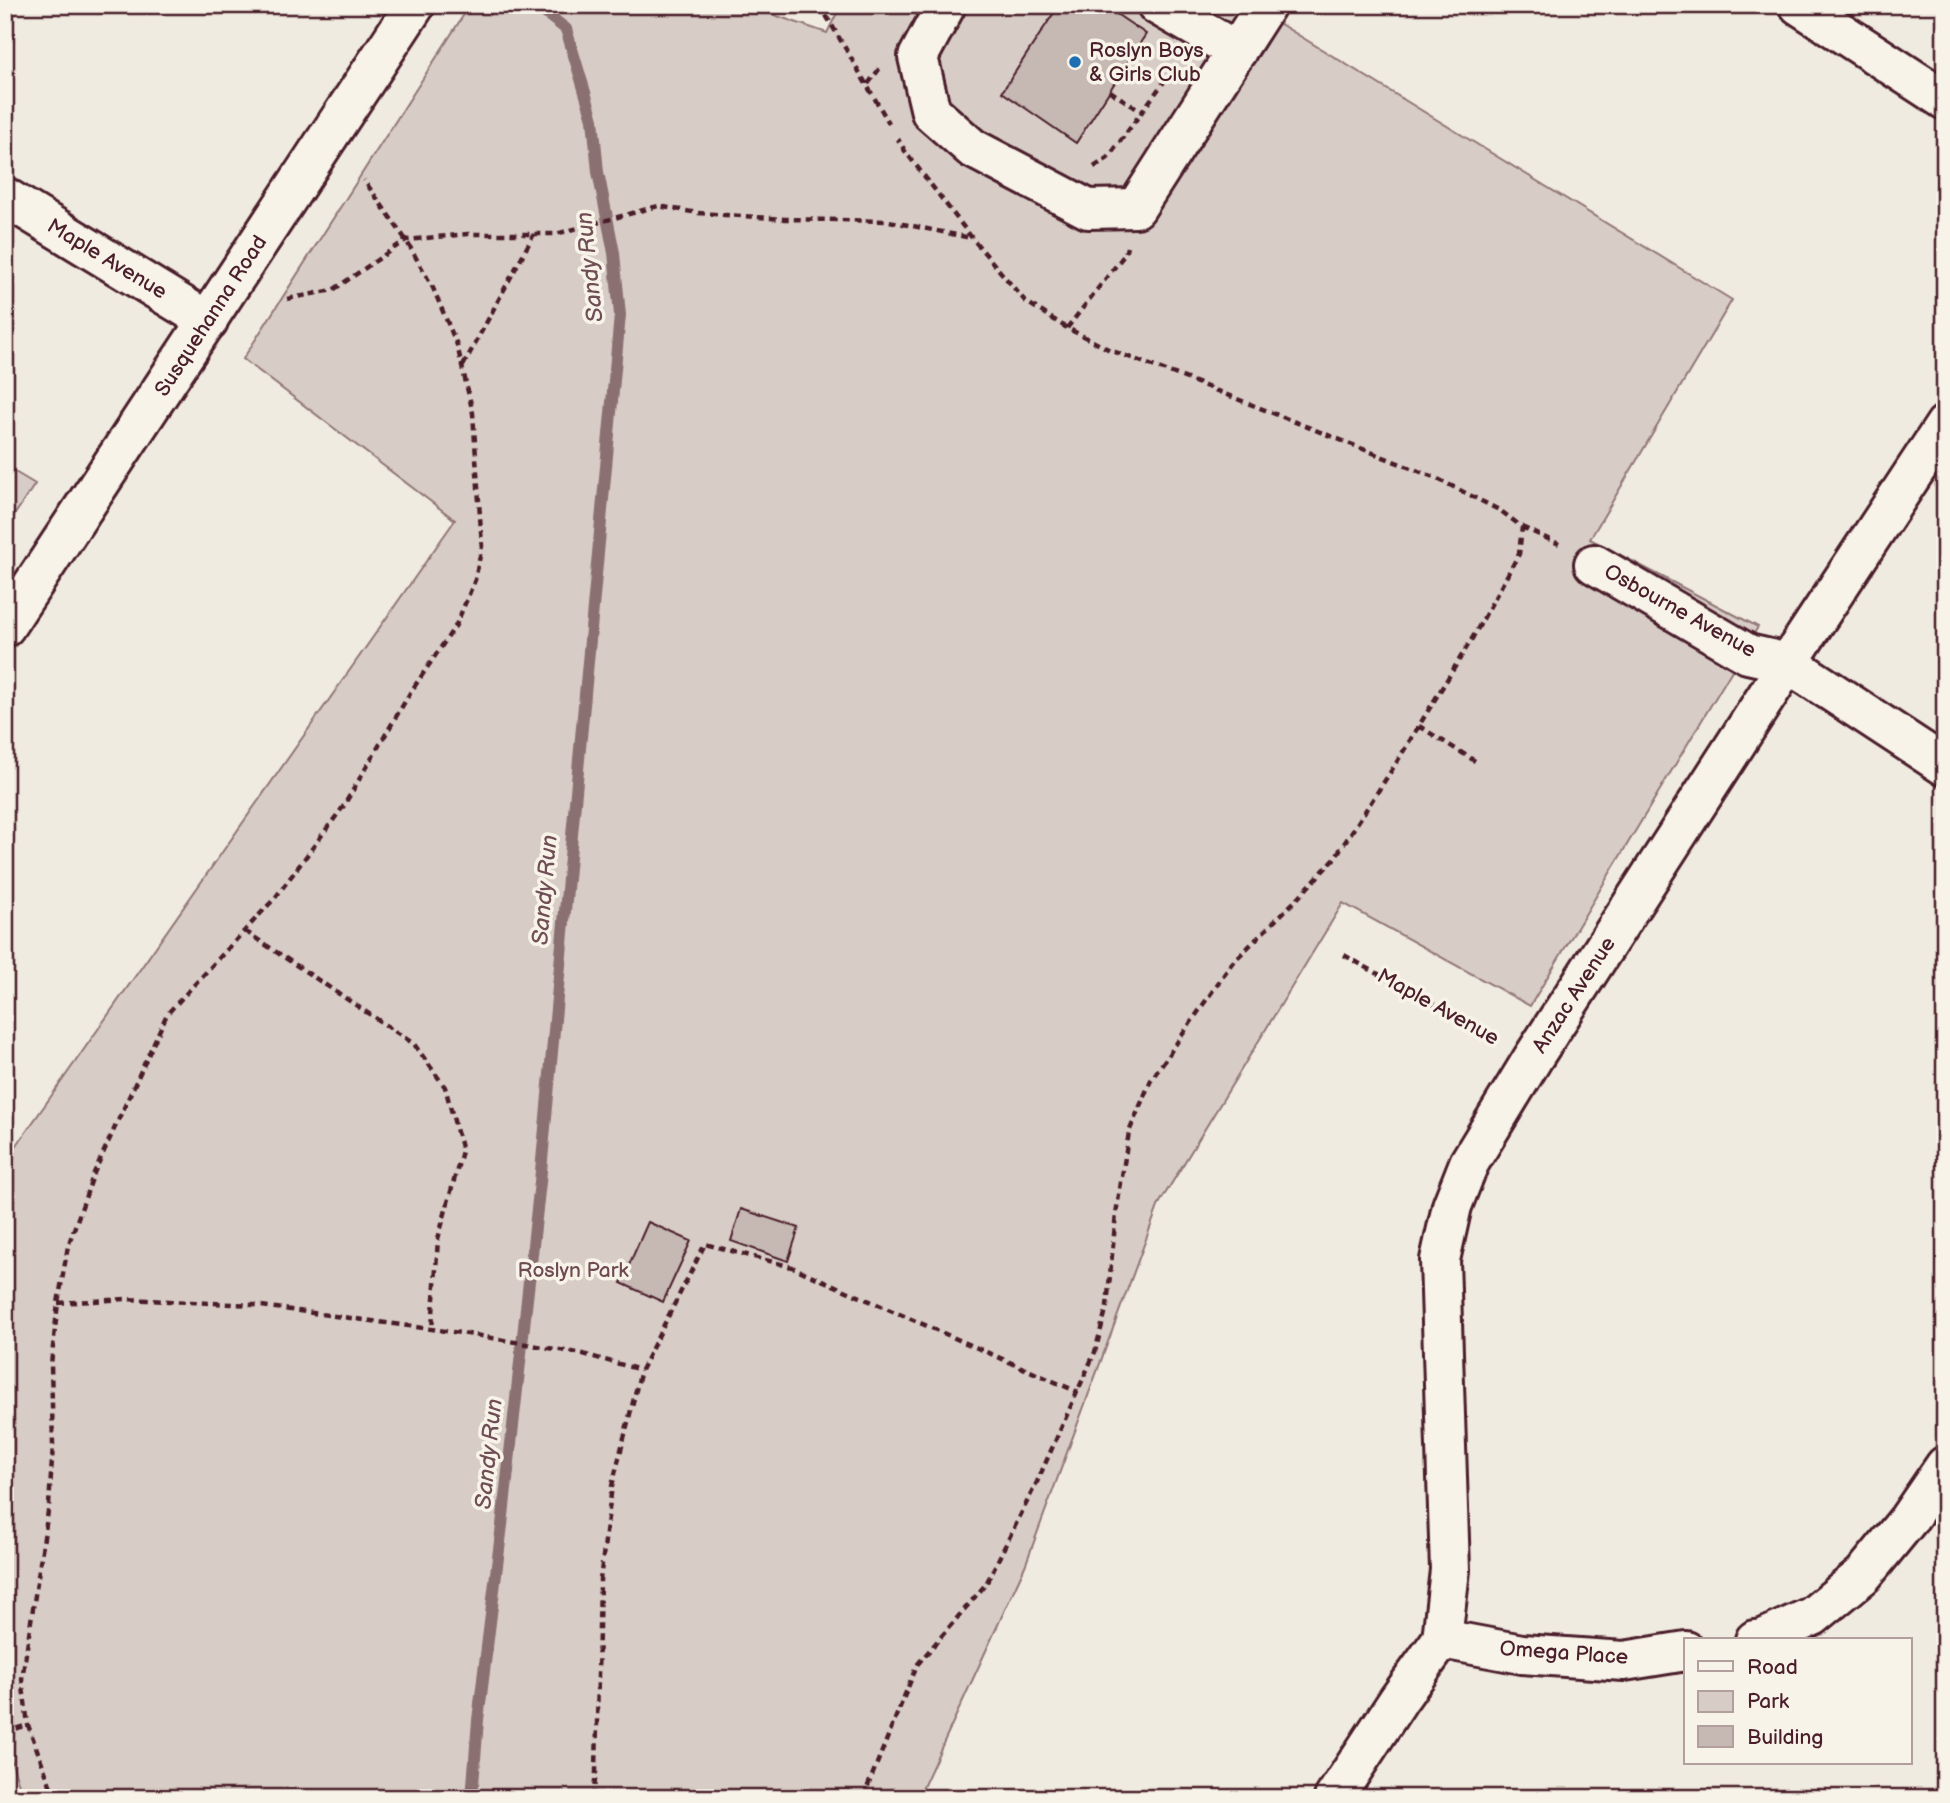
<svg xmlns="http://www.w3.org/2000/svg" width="1950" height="1803" viewBox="0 0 1950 1803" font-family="'Balsamiq Sans',sans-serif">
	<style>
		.green { fill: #d8cdc6; stroke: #917678; stroke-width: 2 }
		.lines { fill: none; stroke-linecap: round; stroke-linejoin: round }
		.stream { stroke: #8b6f72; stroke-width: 12 }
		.building { fill: #c6b8b3; stroke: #4a1f2b; stroke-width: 2 }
		.minor-casing { stroke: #4a1f2b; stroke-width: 44 }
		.major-casing { stroke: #4a1f2b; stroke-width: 44 }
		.path { stroke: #4a1f2b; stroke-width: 4.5; stroke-dasharray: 7 5; stroke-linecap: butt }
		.minor { stroke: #f7f3e8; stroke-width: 38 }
		.major { stroke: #f7f3e8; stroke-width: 38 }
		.poi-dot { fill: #1f6fb2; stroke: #f7f3e8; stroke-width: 2.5 }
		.labels { text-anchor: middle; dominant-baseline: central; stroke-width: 7; stroke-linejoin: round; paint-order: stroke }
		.poi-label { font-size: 21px; fill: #4a1f2b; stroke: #f7f3e8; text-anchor: start }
		.street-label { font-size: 21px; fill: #4a1f2b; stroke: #f7f3e8 }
		.park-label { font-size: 21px; fill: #6e4a52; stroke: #f7f3e8 }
		.water-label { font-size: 23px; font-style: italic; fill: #704e55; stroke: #f7f3e8 }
	</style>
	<rect width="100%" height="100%" fill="#f0ebe0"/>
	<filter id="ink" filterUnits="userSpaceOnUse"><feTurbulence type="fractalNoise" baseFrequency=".0143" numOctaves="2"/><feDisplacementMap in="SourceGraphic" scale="14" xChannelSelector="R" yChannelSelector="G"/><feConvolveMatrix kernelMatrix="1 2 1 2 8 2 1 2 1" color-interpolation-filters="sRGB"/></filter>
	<g filter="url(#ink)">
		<path class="green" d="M470,5H745L827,33L841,5H1249L1732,300L1590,539L1758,627L1530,1006L1343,903L1159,1204L1025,1566L918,1798H23L5,1740V1162L455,520L243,359Z
			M5,466L35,484L5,529Z"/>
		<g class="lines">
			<path class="stream" d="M472,1798L478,1720L502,1525L540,1182L620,315L614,253L598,172L593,119L566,29L535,5"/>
		</g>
		<path class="building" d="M1059,5H1103L1146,34L1076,143L1002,92Z
			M741,1209L799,1228L788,1261L731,1241Z
			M648,1222L691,1241L663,1302L621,1283Z"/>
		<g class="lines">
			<defs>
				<path id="minor" d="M946,5L918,57L931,112L972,148L1088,209L1136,208L1266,5
					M1157,5L1237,51
					M1799,5L1945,100
					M5,197L208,321
					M1594,564L1748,654L1788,663L1945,766
					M1442,1639L1522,1654L1624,1661L1686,1651
					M1755,1640L1763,1639L1813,1616L1863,1575L1908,1520L1945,1466
					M1334,1798L1399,1699L1442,1639L1450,1570L1440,1260L1452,1206L1469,1163L1533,1058L1788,663L1945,425"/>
				<path id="major" d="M5,627L415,5"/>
			</defs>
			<use href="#minor" class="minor-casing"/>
			<use href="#major" class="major-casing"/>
			<path class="path" d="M820,5L889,123
				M868,84L880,68
				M1110,91L1142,112
				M1094,167L1108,158L1174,68
				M287,299L333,290L406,240L468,234H556L658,206L698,213L785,219L889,221L971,238
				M1067,328L1125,254L1127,247
				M463,366L534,234
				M1522,527L1559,544
				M1419,726L1475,761
				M245,931L414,1044L445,1087L462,1151L438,1239L432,1329
				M1344,955L1498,1040
				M58,1303L126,1299L254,1305L475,1335L583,1354L641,1370
				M5,1732L28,1725
				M55,1798L28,1725L22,1679L49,1505L53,1445L51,1364L58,1303L68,1246L94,1173L167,1014L275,898L343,807L410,693L456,625L475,580L482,546L473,413L457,345L433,288L406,240L364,180
				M593,1798L596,1772L600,1580L612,1486L641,1370L705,1244L792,1267L1078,1392
				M863,1798L917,1665L986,1584L1037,1482L1095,1352L1107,1306L1116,1214L1129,1132L1151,1080L1232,963L1297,899L1334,859L1395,765L1473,637L1519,554L1522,527L1501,511L1436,478L1177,375L1110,350L1067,328L1025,301L972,238L905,151L898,139"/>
			<use href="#minor" class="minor"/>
			<use href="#major" class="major"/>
		</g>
	</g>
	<circle class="poi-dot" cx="1075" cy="62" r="7"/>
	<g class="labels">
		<g class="poi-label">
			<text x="1089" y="50">Roslyn Boys<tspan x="1089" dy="24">&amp; Girls Club</tspan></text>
		</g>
		<g class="street-label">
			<text transform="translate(107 259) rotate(31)">Maple Avenue</text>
			<text transform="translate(211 316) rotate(-57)">Susquehanna Road</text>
			<text transform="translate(1680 611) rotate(29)">Osbourne Avenue</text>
			<text transform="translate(1574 995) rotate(-57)">Anzac Avenue</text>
			<text transform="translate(1438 1007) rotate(29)">Maple Avenue</text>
			<text transform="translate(1564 1653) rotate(4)">Omega Place</text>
		</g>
		<g class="park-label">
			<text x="573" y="1270">Roslyn Park</text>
		</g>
		<g class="water-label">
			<text transform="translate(590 267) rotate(-96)">Sandy Run</text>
			<text transform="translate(545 890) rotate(-85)">Sandy Run</text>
			<text transform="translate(489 1454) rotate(-84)">Sandy Run</text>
		</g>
	</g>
	<rect width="1950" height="1803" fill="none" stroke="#f7f3e8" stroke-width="28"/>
	<rect x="14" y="14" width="1922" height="1775" fill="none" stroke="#4a1f2b" stroke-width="2.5" filter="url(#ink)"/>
	<rect x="1684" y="1638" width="228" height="126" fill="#f7f3e8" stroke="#b29e9c" stroke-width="2"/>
	<rect x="1698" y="1661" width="35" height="10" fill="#f7f3e8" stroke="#b29e9c" stroke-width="2"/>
	<text x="1747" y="1674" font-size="21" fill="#4a1f2b">Road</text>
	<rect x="1698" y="1691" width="35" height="21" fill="#d8cdc6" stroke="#b29e9c" stroke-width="2"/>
	<text x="1747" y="1708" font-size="21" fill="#4a1f2b">Park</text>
	<rect x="1698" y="1726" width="35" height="21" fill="#c6b8b3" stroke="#b29e9c" stroke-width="2"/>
	<text x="1747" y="1744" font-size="21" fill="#4a1f2b">Building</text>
</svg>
